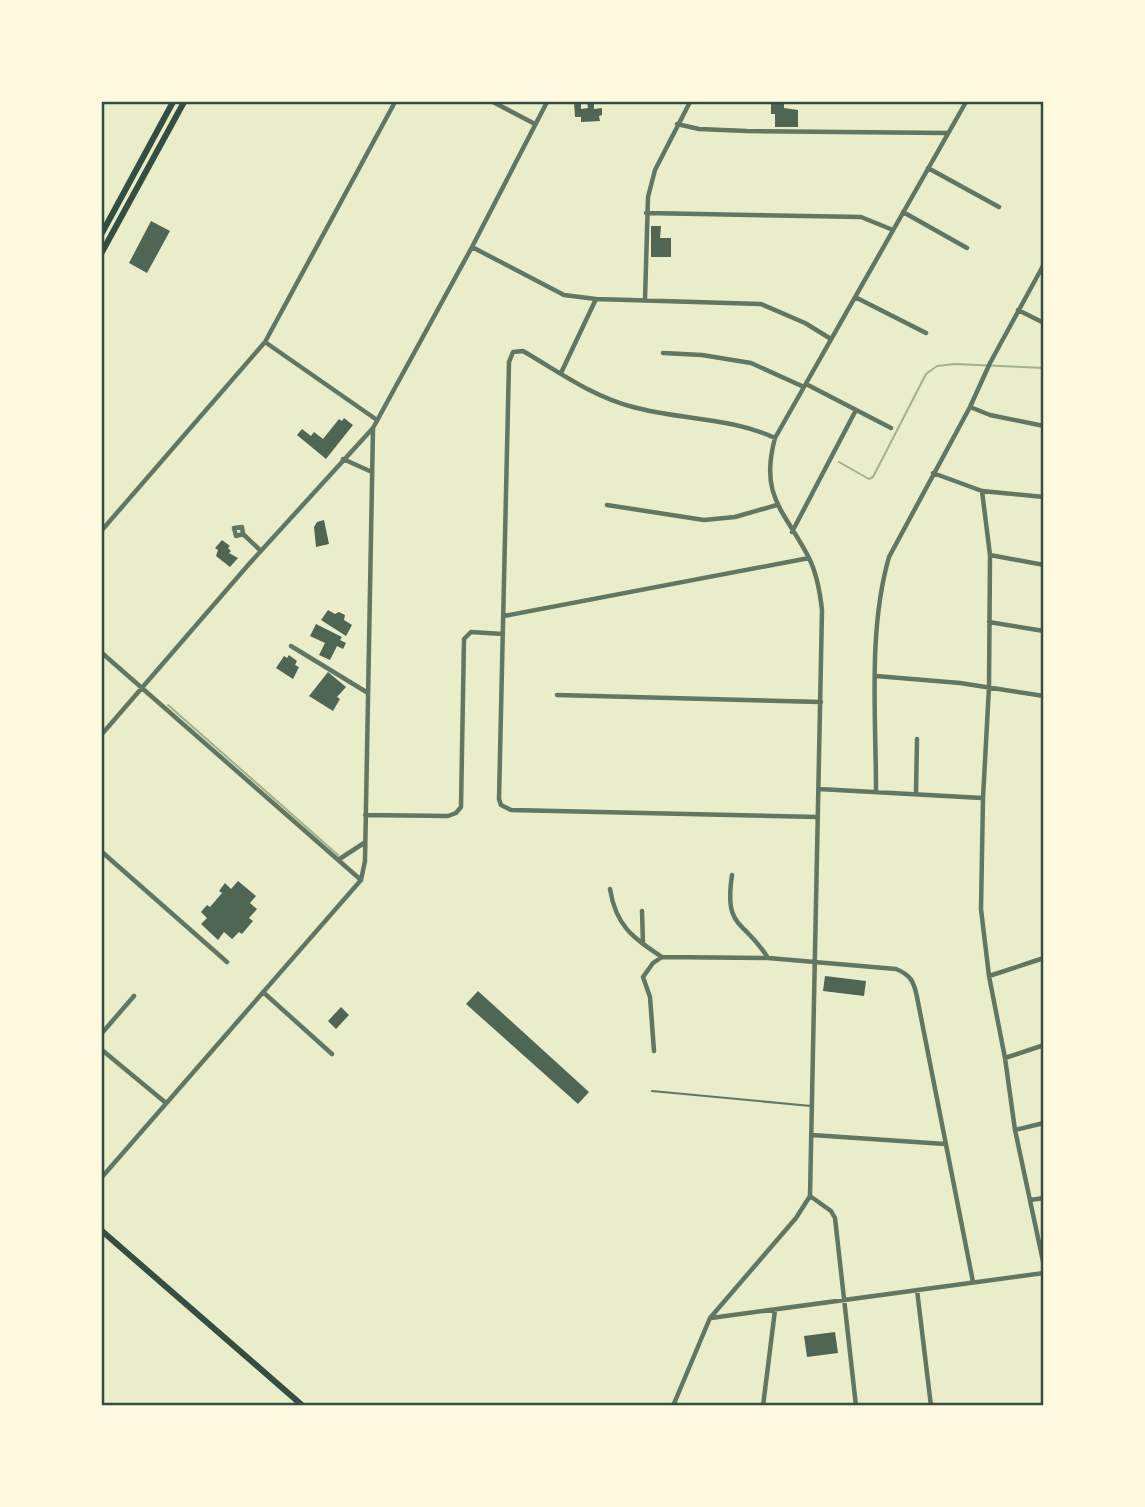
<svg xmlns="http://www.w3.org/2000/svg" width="1145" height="1507" viewBox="0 0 1145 1507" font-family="'Open Sans',sans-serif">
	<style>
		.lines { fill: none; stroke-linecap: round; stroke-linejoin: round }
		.stream { stroke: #a3b18a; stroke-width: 2 }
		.building { fill: #4f6655 }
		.service { stroke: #617663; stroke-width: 2 }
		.minor { stroke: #617663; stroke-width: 4.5 }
		.secondary { stroke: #344e41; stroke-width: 6 }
		.primary { stroke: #344e41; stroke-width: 6 }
		.neatline { fill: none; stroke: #344e41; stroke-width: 2.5 }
	</style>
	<rect width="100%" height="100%" fill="#e9edc9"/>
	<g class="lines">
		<path class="stream" d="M839,462L869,479L873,477L926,374L937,366L954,364L1044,368
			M168,705L338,855"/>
	</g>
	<path class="building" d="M574,102H581V109L588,108L587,102H594V109L602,108V115L599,116L600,121L581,122V117H575Z
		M771,102H784V108L798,110V127H775V114H771Z
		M151,221L170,231L147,273L129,263Z
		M651,226H661L660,238H671V257H651Z
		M344,418L353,425L326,459L297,435L302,429L311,436L314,432L323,439L339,419L342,421Z
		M324,520L329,544L316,547L314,527L317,522Z
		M222,540L230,546L228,548L231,551L229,553L238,558L230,567L216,556L218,550L215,548Z
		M328,610L335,614L339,612L345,615L344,620L352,625L346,636L321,620Z
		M316,624L342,637L340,640L346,643L343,649L337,646L330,660L319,655L325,643L310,636Z
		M289,655L297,661L295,665L299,667L293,679L276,668L284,656L287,658Z
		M328,672L346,687L337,697L340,699L333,711L309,696Z
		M238,881L256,896L250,903L257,909L249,918L253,921L242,934L239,932L232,939L224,932L218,940L201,924L207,918L201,912L207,905L210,907L222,893L219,891L225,883L231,889Z
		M825,976L866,981L864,996L823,991Z
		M478,991L589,1092L578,1104L466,1004Z
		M341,1007L349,1015L336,1029L328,1021Z
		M835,1332L838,1353L807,1357L804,1336Z"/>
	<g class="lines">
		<path class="service" d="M652,1091L811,1106"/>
		<path class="minor" d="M493,102L535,124
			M677,124L699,129L747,131L947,133
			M928,168L999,207
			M903,212L967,248
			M646,213L861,217L893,230
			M472,247L564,295L596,299L761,304L805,323L831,339
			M855,297L926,333
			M645,300L648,197L655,170L690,102
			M1018,310L1044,323
			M265,342L377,420
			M663,353L702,355L751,363L804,387
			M561,373L596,299
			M806,384L891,428
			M970,407L990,415L1044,426
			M775,438C730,417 680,420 633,407C593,397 559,372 523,351L513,352L509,362L499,799L501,805L511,810L818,817
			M343,459L372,472
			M933,473L982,491L1044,497
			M982,491L990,555L989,687L983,798L981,909L989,976L1005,1058L1015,1130L1044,1266
			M607,505L704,520L735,517L777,505
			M102,530L265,342L395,102
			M792,532L856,410
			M243,534L236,536L234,528L242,527L243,534L261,551
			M990,555L1044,565
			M504,616L809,558
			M989,622L1044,631
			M291,646L368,693
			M102,653L361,880
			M876,676L960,683L1044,696
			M557,695L821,702
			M102,734L249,564L373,428L472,247L547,102
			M819,789L982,798
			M876,791C876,715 868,630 889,557L970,407L990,363L1044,264
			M916,793L917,739
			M365,815L448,816L456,813L461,807L464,639L471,632L503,634
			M102,852L227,962
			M338,860L364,843
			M732,875C724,930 743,918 768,958
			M610,889C616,926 632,937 662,957
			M642,911L643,944
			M989,976L1044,958
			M263,992L332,1054
			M102,1033L134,996
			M102,1050L166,1103
			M654,1051L650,997L643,977L653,963L662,957L768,958L896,969C911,975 914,982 917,997L973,1282
			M1005,1058L1044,1045
			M1015,1130L1044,1123
			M812,1135L945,1144
			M102,1177L361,880L365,861L373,428
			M810,1196L831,1211L835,1218L856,1406
			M1030,1200L1044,1198
			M917,1290L931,1406
			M711,1318L1044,1273
			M673,1406L710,1318L796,1218L810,1196L822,610C820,592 817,574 809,558C785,511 759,497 775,438L966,102
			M763,1406L775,1310"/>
		<path class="secondary" d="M102,1231L303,1406"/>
		<path class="primary" d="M102,233L173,102
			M102,252L184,102"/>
	</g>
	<rect width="1145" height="1507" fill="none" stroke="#fefae0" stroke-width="206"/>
	<rect x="103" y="103" width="939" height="1301" class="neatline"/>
</svg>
